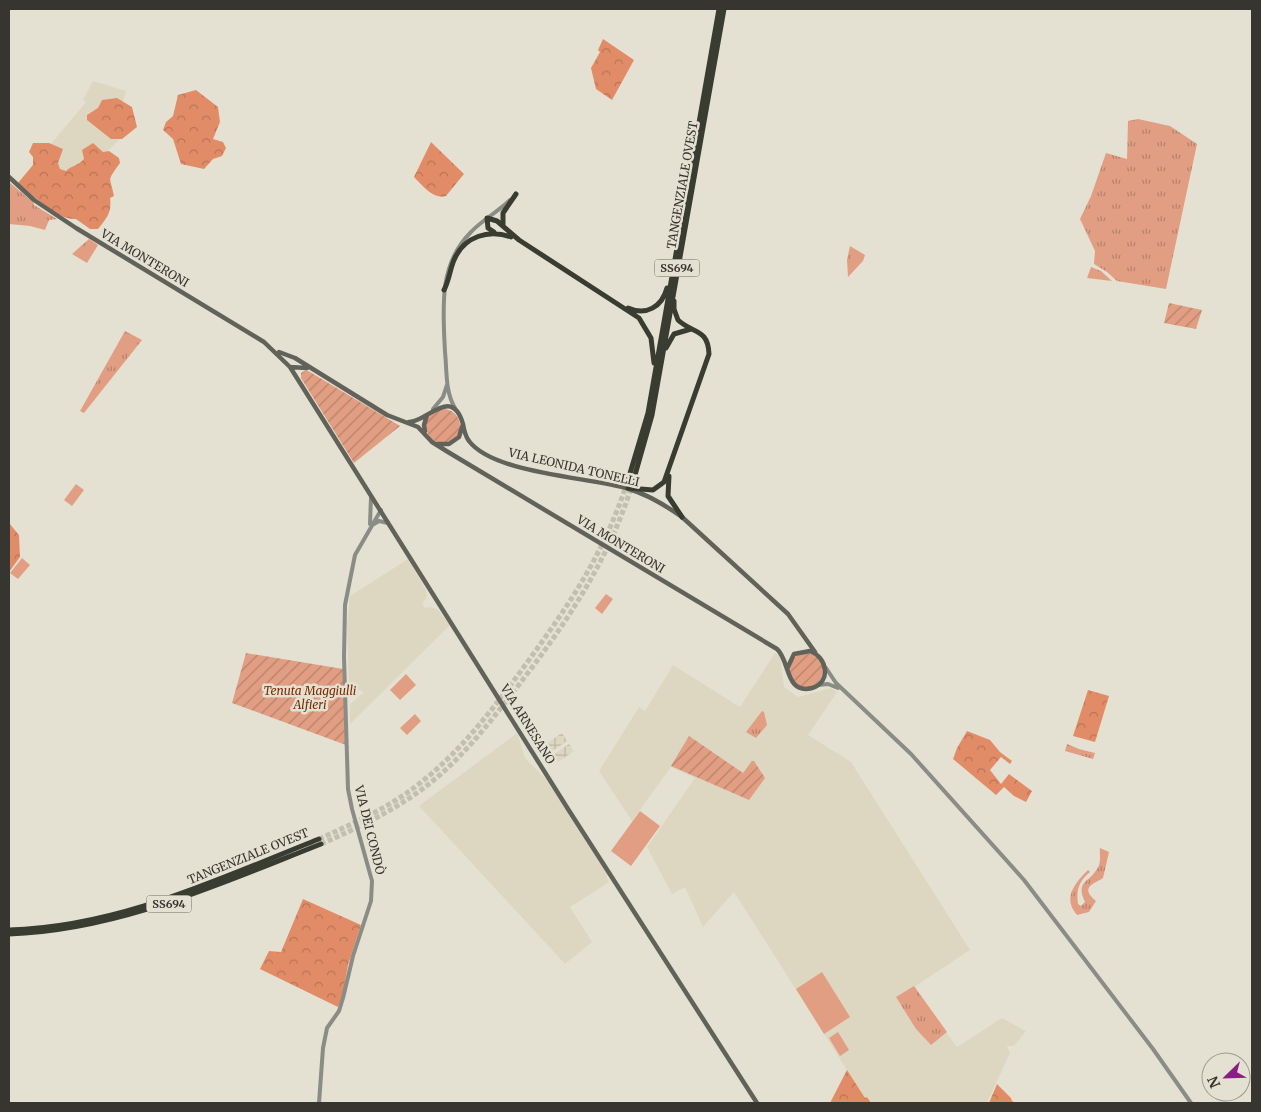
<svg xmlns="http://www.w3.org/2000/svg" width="1261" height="1112" viewBox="0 0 1261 1112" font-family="Merriweather,serif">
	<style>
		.built { fill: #ddd7c1 }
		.industrial { fill: url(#industrial-grid) }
		.grass { fill: url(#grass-tufts) }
		.forest { fill: url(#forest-crowns) }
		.garden { fill: url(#garden-furrows) }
		.pitch { fill: #e19e82 }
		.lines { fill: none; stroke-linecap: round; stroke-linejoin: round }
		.trunk-tunnel { stroke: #c2bfb1; stroke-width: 5; stroke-dasharray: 5 2.5; stroke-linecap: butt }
		.tertiary { stroke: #8a8c86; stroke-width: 4 }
		.secondary { stroke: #61635b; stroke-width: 4.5 }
		.trunk { stroke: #393c31; stroke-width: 5 }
		.labels { text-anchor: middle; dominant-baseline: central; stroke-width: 5; stroke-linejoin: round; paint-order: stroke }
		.shield { fill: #e5e1d2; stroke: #6b6960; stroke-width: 1 }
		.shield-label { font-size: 11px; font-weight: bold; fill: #37352f }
		.street-label { font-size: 12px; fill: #37352f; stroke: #e5e1d2 }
		.park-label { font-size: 12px; font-style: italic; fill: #782c00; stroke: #e5e1d2 }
	</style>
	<defs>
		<pattern id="industrial-grid" width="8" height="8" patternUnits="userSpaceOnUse" patternTransform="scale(1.25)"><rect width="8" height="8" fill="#ddd7c1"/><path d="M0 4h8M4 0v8" fill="none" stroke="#beb9a6"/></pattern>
		<pattern id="grass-tufts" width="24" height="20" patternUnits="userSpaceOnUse" patternTransform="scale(1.25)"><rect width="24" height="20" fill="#e19e82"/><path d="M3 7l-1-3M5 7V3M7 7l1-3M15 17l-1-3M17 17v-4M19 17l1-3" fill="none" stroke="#b7826b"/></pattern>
		<pattern id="forest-crowns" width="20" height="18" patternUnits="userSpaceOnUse" patternTransform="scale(1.25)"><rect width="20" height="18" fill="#e28c67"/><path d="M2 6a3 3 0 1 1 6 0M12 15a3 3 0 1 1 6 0" fill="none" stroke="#b87355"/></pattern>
		<pattern id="garden-furrows" width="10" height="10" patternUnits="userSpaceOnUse" patternTransform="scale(1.25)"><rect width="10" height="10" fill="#e19e82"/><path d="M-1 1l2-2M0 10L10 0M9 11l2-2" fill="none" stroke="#b7826b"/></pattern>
	</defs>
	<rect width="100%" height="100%" fill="#e5e1d2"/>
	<path class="built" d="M93,81L126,91L119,116L128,132L105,153L62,199L33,196L18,183L86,102L83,100Z
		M408,559L426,590L427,597L422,603L425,608L430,607L437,609L450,625L350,724V704L364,692L349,685L347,626L350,596Z
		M775,653L780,656L784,687L798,697L831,688L837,692L808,735L851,762L970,950L914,987L957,1047L1002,1018L1026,1031L1014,1046H1007L1010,1053L987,1103H830L847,1070L734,892L703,927L685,887L672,894L647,847L695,778L671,767L632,821L599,771L639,707L645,711L673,665L740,707Z
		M517,733L525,758L547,780L609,875L606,877L609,882L570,907L592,942L565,964L419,806Z"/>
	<path class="industrial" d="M562,733L567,741L551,752L546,744Z
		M569,744L574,751L558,762L553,755Z"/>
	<path class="grass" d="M1138,119L1170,126L1197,144L1166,289L1117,281L1107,272L1094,264L1095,251L1080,219L1091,196L1106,153L1127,159L1128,121Z
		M9,182L34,203V205L57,219L49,220L45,230L30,226L9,224Z
		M89,239L98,245L87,263L72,254Z
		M850,246L865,255L863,261L848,277L847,260Z
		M1091,267L1101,271L1112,281L1087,278Z
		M125,331L142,340L84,413L80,411Z
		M762,711L764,712L767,725L756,738L746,732Z
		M1067,744L1079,749L1095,753L1093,759L1065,751Z
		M1100,848L1109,852L1103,878C1094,884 1079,887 1096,901L1089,912L1077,915C1062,898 1075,883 1088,870L1090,872C1079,881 1076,890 1078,904L1081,906L1085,902C1075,881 1089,883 1097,869C1102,862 1099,854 1100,848Z
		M914,986L947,1032L931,1045L916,1029L896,997Z"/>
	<path class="forest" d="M603,39L634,60L612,100L596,89L591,68L600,52L598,50Z
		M196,90L218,107L220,122L213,139L223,142L226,148L222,156L213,159L204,169L181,164L173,139L163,130L166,122L173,116L178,95Z
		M117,98L132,107L137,127L122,139H111L87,120V115L98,108L102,100Z
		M431,142L464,174L446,196C433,200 422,185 414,177Z
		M33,143H49L63,149L58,163L60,169L66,171C72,165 78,166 84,159L82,150L93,143L103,152L109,151L119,158L120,163C106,183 110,175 114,196L110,198C112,212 107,218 98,229H90L76,219C59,221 31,194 18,183L33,165V157L29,152Z
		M9,523L19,535L20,557L9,572Z
		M1088,690L1109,696L1095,742L1073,736Z
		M967,731L990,740L1000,752L1012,761L1010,764L1001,757L990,770L1001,784L1009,774L1032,791L1026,802L1014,796L1004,787L996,795L953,759L957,748Z
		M303,899L361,925L348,965L342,998L338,1007L260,969L269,951L281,952Z
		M847,1070L865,1098L867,1097L871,1103H830Z
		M997,1084L1011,1098L1012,1101L1016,1103H989Z"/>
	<path class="garden" d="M1169,303L1202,310L1196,329L1164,323Z
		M306,370L310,372L400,426L354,463L301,378V373Z
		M426 426a17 17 0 1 1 34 0a17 17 0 1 1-34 0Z
		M246,653L343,669L346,745L232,703Z
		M789 670a17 17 0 1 1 34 0a17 17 0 1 1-34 0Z
		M689,736L743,773L752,761H754L765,778L749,800L671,766Z"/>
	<path class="pitch" d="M76,484L84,490L72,506L64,500Z
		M22,558L30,565L18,579L10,573Z
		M606,594L613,599L602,614L595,608Z
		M406,674L416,685L400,700L390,690Z
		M415,714L421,721L407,735L400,728Z
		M640,811L660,826L631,866L611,851Z
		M822,972L850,1017L824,1034L796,989Z
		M838,1032L849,1050L840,1056L829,1038Z"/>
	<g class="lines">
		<path class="trunk-tunnel" d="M319,839C352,824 386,809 415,787C460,753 493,709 526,664C571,602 604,554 628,480
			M321,844C353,830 385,815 414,795C455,767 484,730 514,691C564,627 609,561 633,482"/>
		<path class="tertiary" d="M455,408C445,392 447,370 445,352C443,309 438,265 471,232C482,220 498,212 510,200
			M433,409L443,397L447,385
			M370,524L371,497
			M374,524L379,521L388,523
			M826,668L836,683L911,754L1024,880L1153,1049L1191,1103
			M818,685L828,684L838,688
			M319,1103L323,1048L327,1028L339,1011L343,998L353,956L371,901L372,881L352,809L348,789L344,657L345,605L355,555L381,510"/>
		<path class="secondary" d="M9,177L34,200L76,228L264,342L290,367L568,809L757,1103
			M279,352L295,358L387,415L418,427L432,442L448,452L777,649C790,660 785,695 812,688C832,682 827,657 810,651L794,654L787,669
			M290,367L307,368
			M409,422C427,422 452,385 463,424L459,437L449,444H437
			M463,424C464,430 465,436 469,441C494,474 590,477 629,489C649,495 665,505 682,517L788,614L815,652
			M425,431L424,425L427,415"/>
		<path class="trunk" d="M503,225V213L516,194
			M494,232L488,228L487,218L497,221L519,240L639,318L651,338L654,363
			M444,290C449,281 450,269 454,260C464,236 489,229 511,237
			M628,308C646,316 662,307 667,288
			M666,348L674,334L691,329
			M669,476L668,496L682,517
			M628,480L648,413L719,9
			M633,482L652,415L724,9
			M628,488L653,490L664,482L709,354C708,328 693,334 678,320L674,309V301
			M9,930C119,927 218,879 319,839
			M9,934C119,930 219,884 321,844"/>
	</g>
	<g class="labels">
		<g class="shield">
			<rect x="654.5" y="259.5" width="45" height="17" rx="4"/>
			<rect x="146.5" y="895.5" width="45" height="17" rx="4"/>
		</g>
		<g class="shield-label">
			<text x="677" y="268">SS694</text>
			<text x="169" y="904">SS694</text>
		</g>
		<g class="street-label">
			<text transform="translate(682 185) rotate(-80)">TANGENZIALE OVEST</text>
			<text transform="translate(145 258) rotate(31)">VIA MONTERONI</text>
			<text transform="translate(574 467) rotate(13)">VIA LEONIDA TONELLI</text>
			<text transform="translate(621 544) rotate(31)">VIA MONTERONI</text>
			<text transform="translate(528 724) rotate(58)">VIA ARNESANO</text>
			<text transform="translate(370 830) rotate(76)">VIA DEI CONDÒ</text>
			<text transform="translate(248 856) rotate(-22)">TANGENZIALE OVEST</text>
		</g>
		<g class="park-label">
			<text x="310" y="690">Tenuta Maggiulli<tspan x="310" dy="14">Alfieri</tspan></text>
		</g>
	</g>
	<rect width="1261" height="1112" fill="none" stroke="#37352f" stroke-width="20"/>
	<g transform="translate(1226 1077) rotate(247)"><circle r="24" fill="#e5e1d2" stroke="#9f9c91"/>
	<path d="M0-4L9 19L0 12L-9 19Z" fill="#891f85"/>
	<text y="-8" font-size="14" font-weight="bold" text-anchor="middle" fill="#37352f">N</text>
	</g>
</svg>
